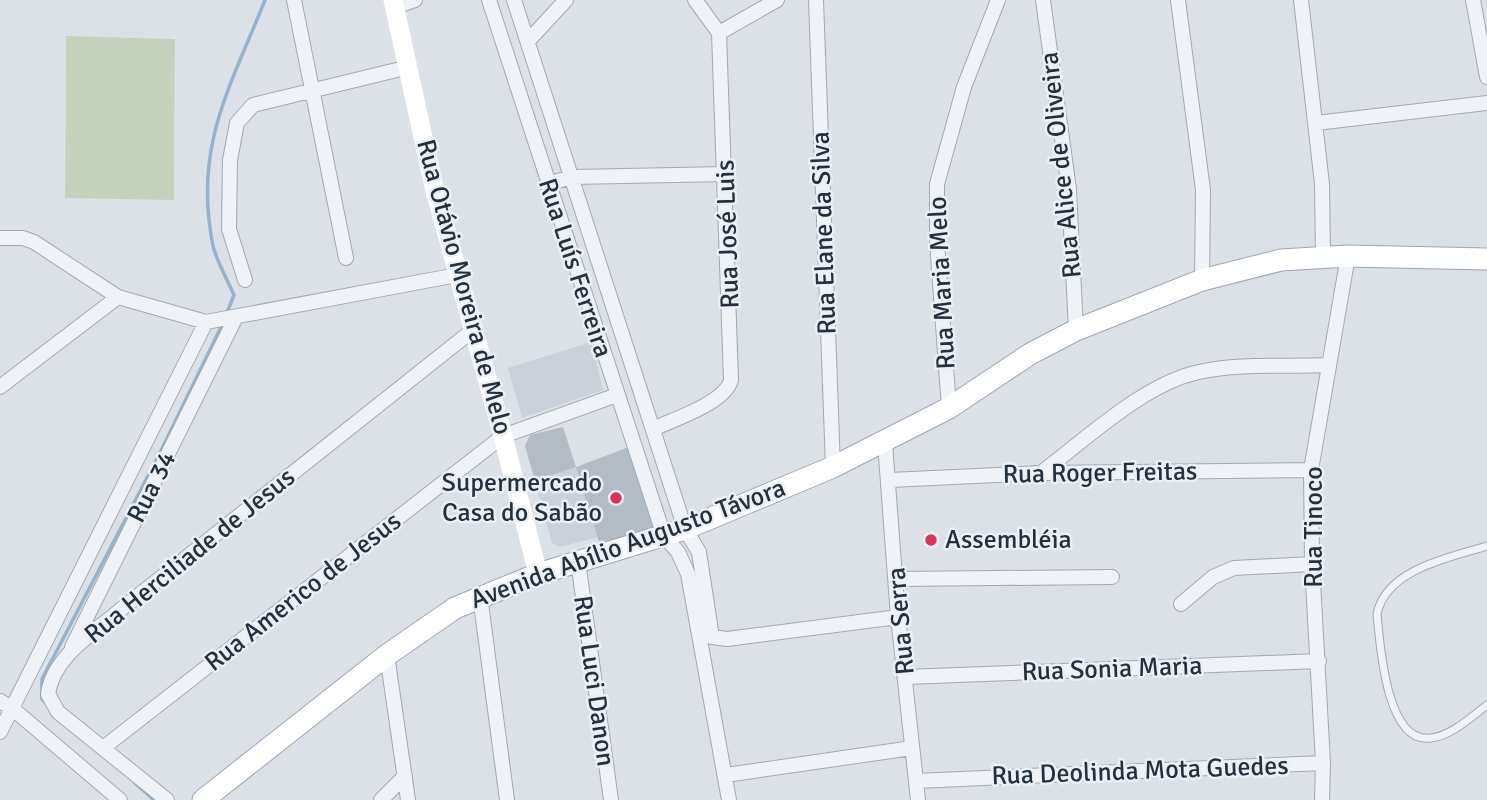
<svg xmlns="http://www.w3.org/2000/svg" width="1487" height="800" viewBox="0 0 1487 800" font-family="Signika,sans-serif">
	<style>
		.built { fill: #cad1da }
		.green { fill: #c4d2bc }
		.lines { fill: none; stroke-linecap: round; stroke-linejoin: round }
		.stream { stroke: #94b3cb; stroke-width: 3.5 }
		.building { fill: #b3bbc5 }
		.lane-casing { stroke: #a1a8b2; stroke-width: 9 }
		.street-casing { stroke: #a1a8b2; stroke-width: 16 }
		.primary-casing { stroke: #9ba7b4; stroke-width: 23 }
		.lane { stroke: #eff2f6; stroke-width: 7 }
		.street { stroke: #eff2f6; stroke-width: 14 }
		.secondary { stroke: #fff; stroke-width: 19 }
		.primary { stroke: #fff; stroke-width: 21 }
		.poi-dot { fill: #d9355a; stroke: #ebf0f5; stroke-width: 2.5 }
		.labels { text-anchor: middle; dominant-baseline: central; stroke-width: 5; stroke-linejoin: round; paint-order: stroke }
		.street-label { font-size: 26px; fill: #25303f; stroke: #ebf0f5 }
		.poi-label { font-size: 26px; fill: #25303f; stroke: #ebf0f5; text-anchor: end }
	</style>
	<rect width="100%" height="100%" fill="#dce1e8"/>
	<path class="built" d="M591,342L603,390L522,418L508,368Z
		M576,467L598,537L560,547L552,543L535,481Z"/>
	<path class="green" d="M66,36L175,39L174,200L65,198Z"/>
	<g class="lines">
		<path class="stream" d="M226,315L234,295C227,279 217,262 213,246C193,147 230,88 265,0
			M46,703L42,699V679L159,455L222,325
			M135,783L154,800"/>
	</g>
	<path class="building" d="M563,427L576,467L535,481L525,446L530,435Z
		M629,447L657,528L600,545L576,467Z"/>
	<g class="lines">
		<defs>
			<path id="lane" d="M1487,546C1451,557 1386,569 1377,614C1380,644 1386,745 1431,738C1451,736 1471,717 1487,705"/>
			<path id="street" d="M294,0L346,258
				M489,0L664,536L678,552L688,574L729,800
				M514,0L685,529L699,552L712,637L727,639L898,617
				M816,0L833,467
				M1043,0L1069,189L1076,330
				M1178,0L1203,190L1202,280
				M1301,0L1322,184L1323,257
				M1473,0L1487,77
				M395,7L415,0
				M719,33L777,0
				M528,41L566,0
				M1316,123L1487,103
				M547,184L572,177L726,174
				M0,238H23L34,242L118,297L206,322L457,275
				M245,280L229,229L230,160L237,123L253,105L409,67
				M0,387L118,297
				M949,408L937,242V184L964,87L998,0
				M653,429C674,419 725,403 731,380L719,33L695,0
				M885,443L898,617L918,800
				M1042,472C1086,439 1145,383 1199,372C1240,363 1286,367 1328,365
				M890,480L1041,473L1311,470
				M578,561L611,800
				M897,579L1112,577
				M480,596L507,800
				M1181,604L1213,577L1234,568L1312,564
				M72,647L235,319
				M387,655L408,800
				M905,677L1319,661
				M0,701L13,709L120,800
				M0,732L206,322
				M103,748L503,436L617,395
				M726,775L912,748
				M916,781L1323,763
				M167,800L58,712L48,694C53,657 93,633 119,611L473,330
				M381,800L405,776
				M1322,800L1323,763L1312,564L1311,470L1348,256"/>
			<path id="primary" d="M203,800L387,655L455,608L538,574L685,529L833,467L949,408L1030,354L1076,330L1202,280L1281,260L1348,256L1487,259"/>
		</defs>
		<use href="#lane" class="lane-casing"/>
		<use href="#street" class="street-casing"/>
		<use href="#primary" class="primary-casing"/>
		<use href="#lane" class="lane"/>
		<use href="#street" class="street"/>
		<path class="secondary" d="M393,0L434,187L503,436L538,574"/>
		<use href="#primary" class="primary"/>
	</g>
	<g class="poi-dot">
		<circle cx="616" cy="498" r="7"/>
		<circle cx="931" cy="540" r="7"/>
	</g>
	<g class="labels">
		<g class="street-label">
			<text transform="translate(1061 165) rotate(-96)">Rua Alice de Oliveira</text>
			<text transform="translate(824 233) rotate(-92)">Rua Elane da Silva</text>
			<text transform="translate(728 234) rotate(-92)">Rua José Luis</text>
			<text transform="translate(575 268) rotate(72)">Rua Luís Ferreira</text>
			<text transform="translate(942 283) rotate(-93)">Rua Maria Melo</text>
			<text transform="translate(464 287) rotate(75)">Rua Otávio Moreira de Melo</text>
			<text transform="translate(1100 473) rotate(-1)">Rua Roger Freitas</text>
			<text transform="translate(152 487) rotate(-63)">Rua 34</text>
			<text transform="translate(1314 527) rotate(-90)">Rua Tinoco</text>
			<text transform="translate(628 544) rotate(-20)">Avenida Abílio Augusto Távora</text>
			<text transform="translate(190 556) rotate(-39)">Rua Herciliade de Jesus</text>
			<text transform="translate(303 592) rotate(-38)">Rua Americo de Jesus</text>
			<text transform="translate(901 621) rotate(-95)">Rua Serra</text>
			<text transform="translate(1112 669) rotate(-2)">Rua Sonia Maria</text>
			<text transform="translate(594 681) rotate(82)">Rua Luci Danon</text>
			<text transform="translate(1140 771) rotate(-2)">Rua Deolinda Mota Guedes</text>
		</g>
		<g class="poi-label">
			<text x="602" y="483">Supermercado<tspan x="602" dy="30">Casa do Sabão</tspan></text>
			<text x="945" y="540" text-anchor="start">Assembléia</text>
		</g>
	</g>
</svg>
